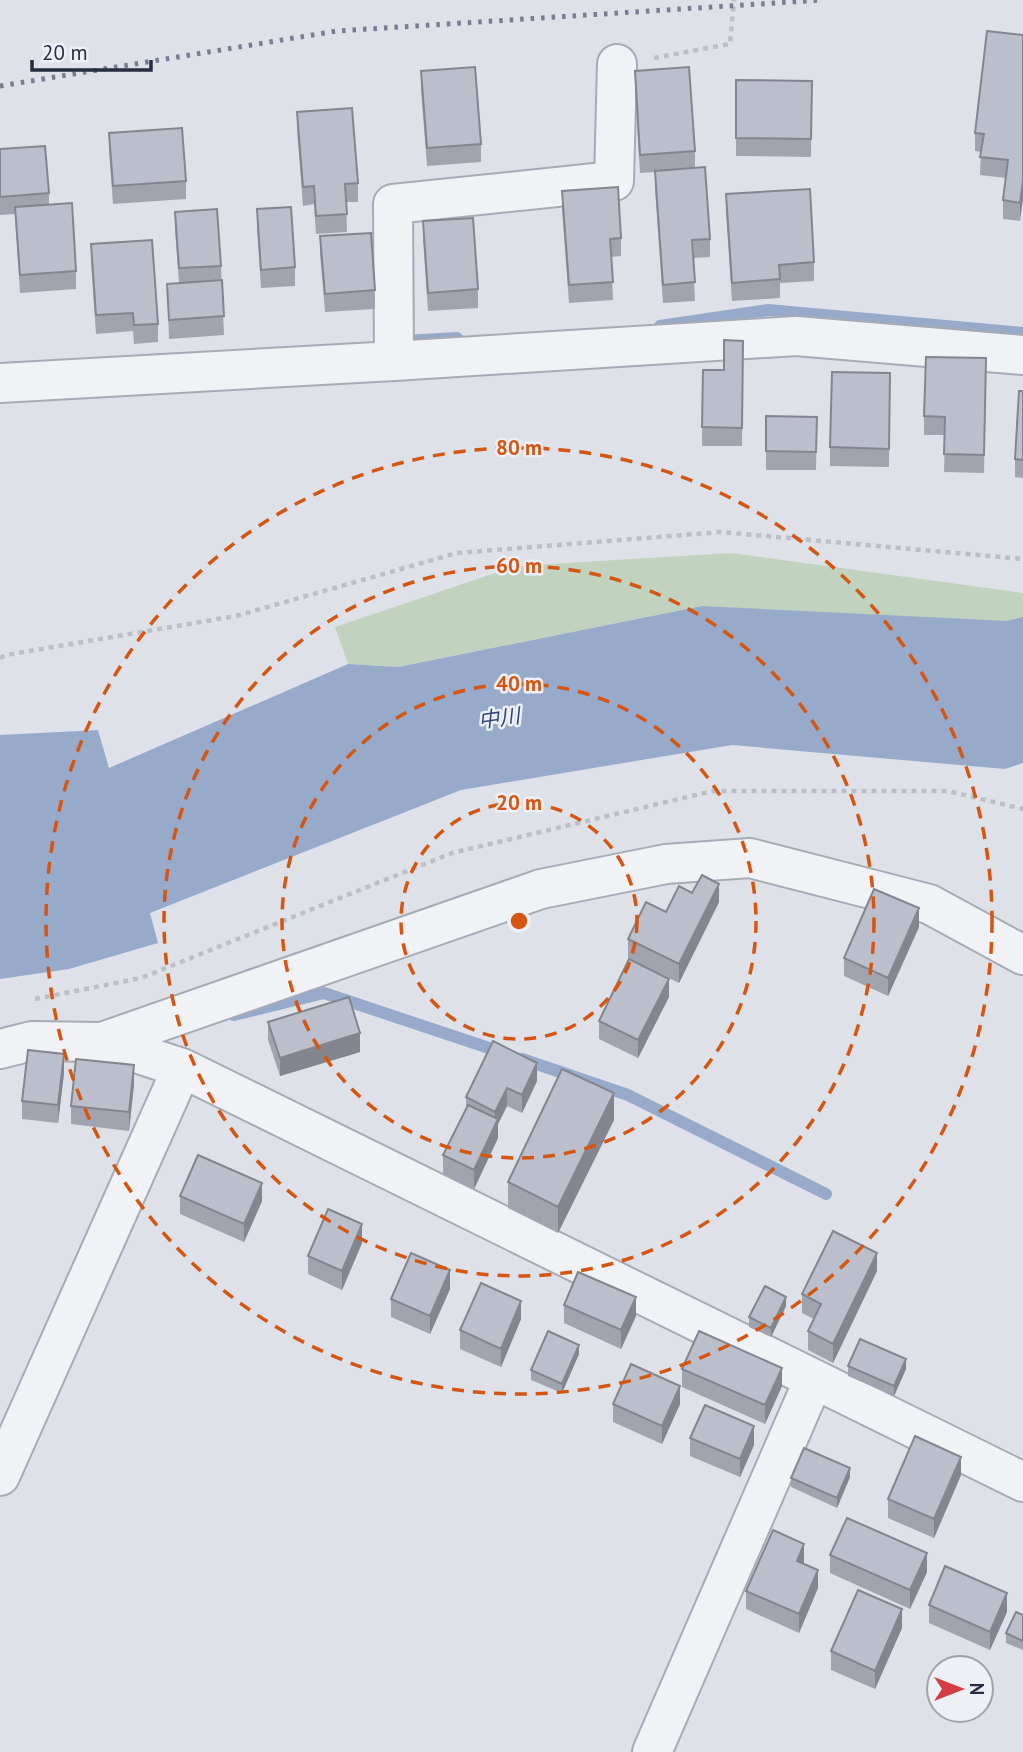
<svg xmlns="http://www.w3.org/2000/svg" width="1023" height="1752" viewBox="0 0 1023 1752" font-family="'PT Sans','Noto Sans JP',sans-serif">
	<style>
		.green { fill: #c1d3bf }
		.water { fill: #97aaca }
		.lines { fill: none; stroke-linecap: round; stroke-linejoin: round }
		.stream { stroke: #97aaca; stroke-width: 12 }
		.street-casing { stroke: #a7abb6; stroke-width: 42 }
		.path { stroke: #bcbfc7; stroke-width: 4.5; stroke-dasharray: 5 5; stroke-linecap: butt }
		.street { stroke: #f1f2f6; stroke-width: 38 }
		.rail { stroke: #777e93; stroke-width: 5; stroke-dasharray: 3.5 7; stroke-linecap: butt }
		.wall { fill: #a1a4af }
		.shaded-wall { fill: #83868e }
		.building { fill: #bbbfcb; stroke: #83868e; stroke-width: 2 }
		.ring { fill: none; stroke: #d55511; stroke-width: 3.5; stroke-dasharray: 12 9 }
		.labels { text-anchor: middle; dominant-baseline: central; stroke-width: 5; stroke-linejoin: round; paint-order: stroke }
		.water-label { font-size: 21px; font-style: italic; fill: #2f4675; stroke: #eef0f6 }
		.centre { fill: #d55511; stroke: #eef0f6; stroke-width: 3.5 }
		.ring-label { font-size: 21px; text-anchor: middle; font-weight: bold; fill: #d55511; stroke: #eef0f6; stroke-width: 5; stroke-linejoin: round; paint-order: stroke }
	</style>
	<rect width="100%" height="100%" fill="#dee1e8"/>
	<path class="green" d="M731,553L1023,593V626L702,606L398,667L348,664L335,627L516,566Z"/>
	<path class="water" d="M702,606L1007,621L1023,617V763L1005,769L732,745L461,790L150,913L158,943L69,969L0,979V735L98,730L109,768L348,664L398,667Z"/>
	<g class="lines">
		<path class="stream" d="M660,326L768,310L1023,333
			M405,341L457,338
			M234,1015L324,993L504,1053
			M522,1059L628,1095L826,1194"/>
		<defs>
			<path id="street" d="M394,361L393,204L614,181L617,64
				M0,383L394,361L796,336L1023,355
				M102,1042L541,889L666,864L750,858L929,904L1023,955
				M0,1049L32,1041L102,1042L182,1068L1023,1482
				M0,1476L182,1068
				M652,1752L814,1379"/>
		</defs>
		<use href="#street" class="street-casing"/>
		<path class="path" d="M654,58L730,44L734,0
			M0,658L6,655L236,616L457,553L721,532L1023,559
			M35,999L141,978L452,853L713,791H948L1023,809"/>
		<use href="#street" class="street"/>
		<path class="rail" d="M0,86L337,31L822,0"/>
	</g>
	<path class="wall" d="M1023,35L1020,221L1003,219V200L1006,178L980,175L981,152L975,151V133Z
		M421,71L481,144V162L427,166L421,90Z
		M635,71L695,151V168L710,239V257L693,258L695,301L663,303L655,189V172L640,173L635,89Z
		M736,80L812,81L811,157L736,156Z
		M297,112L358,183V202H346L347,232L316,234L314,204L303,206L297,130Z
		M109,133L186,181V199L113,204L109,151Z
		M0,149L49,193V205L76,271V289L20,293L15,214L0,215Z
		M562,191L621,238V256L611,257L613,300L569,303L562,209Z
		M726,194L814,262V281L780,283V298L732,301L726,213Z
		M257,209L295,267V286L261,288L257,228Z
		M175,212L221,266L224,335L169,339L167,284L179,283L175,230Z
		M423,221L478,289V308L428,311L423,239Z
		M320,236L375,290V309L325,312L320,254Z
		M91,244L158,324V342L134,344L133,331L96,334L91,262Z
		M743,341L742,446H702L703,370H724Z
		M890,373L889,467L830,466V447Z
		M986,377L984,473L944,472L945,435H924V416Z
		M1023,391V478L1015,477V459Z
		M766,416L817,417L816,470H766Z
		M692,893L719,902L679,983L628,958V939Z
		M919,927L888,996L844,976V958Z
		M669,997L638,1058L599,1039V1021Z
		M268,1022L360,1052L280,1076L268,1040Z
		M64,1073L58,1123L22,1119V1101Z
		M537,1081L522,1113L507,1106L498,1124V1138L474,1189L443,1174V1155L466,1109V1097Z
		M134,1084L129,1131L71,1124V1106Z
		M614,1120L558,1233L508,1208V1182Z
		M180,1196L262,1201L244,1242L180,1214Z
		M362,1243L342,1290L308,1274V1256Z
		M877,1271L833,1363L808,1350V1331L814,1319L802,1313V1294Z
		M450,1289L430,1334L391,1317V1299Z
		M564,1305L636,1316L621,1349L564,1323Z
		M786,1306L771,1337L749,1327V1317Z
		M521,1319L501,1367L460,1349V1330Z
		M579,1354L562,1393L531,1380V1370Z
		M848,1366L906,1369L894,1396L848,1376Z
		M682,1369L782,1386L765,1424L682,1387Z
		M613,1404H680L662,1444L613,1422Z
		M690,1438L754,1445L740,1477L690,1456Z
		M961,1475L934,1538L888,1518V1499Z
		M850,1477L837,1508L791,1487V1478Z
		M830,1555L927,1572L910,1609L830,1573Z
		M804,1562L803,1564L818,1588L799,1633L746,1609V1591Z
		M929,1605L1007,1612L990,1650L929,1623Z
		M1023,1615V1650L1006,1643V1633Z
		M902,1628L875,1689L831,1670V1651Z"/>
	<path class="shaded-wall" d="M1023,181V199L1020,221V203Z
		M719,884V902L679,983V964Z
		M919,908V927L888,996V978Z
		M669,979V997L638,1058V1040Z
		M360,1033V1052L280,1076V1058Z
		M64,1054V1073L58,1123V1105Z
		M537,1063V1081L522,1113V1095Z
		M134,1065V1084L129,1131V1112Z
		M507,1088V1106L498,1124V1138L474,1189V1170L495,1125V1112Z
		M614,1093V1120L558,1233V1207Z
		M262,1183V1201L244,1242V1224Z
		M362,1224V1243L342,1290V1271Z
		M877,1253V1271L833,1363V1344Z
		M450,1270V1289L430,1334V1316Z
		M636,1297V1316L621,1349V1330Z
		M786,1297V1306L771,1337V1328Z
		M521,1301V1319L501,1367V1349Z
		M579,1345V1354L562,1393V1384Z
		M906,1359V1369L894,1396V1386Z
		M782,1368V1386L765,1424V1405Z
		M680,1386V1404L662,1444V1426Z
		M754,1426V1445L740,1477V1459Z
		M961,1457V1475L934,1538V1519Z
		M850,1468V1477L837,1508V1498Z
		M804,1544V1562L797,1580V1561Z
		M927,1553V1572L910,1609V1590Z
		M818,1570V1588L799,1633V1614Z
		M1007,1593V1612L990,1650V1632Z
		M902,1609V1628L875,1689V1671Z"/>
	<path class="building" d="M987,31L1023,35V181L1020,203L1003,200L1008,160L980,157L984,134L975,133Z
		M475,67L481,144L427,148L421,71Z
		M689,67L695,151L640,155L635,71Z
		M736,80L812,81L811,139L736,138Z
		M352,108L358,183L345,184L347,214L316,216L314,186L303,187L297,112Z
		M182,128L186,181L113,186L109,133Z
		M45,146L49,193L0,197V149Z
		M705,167L710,239L692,240L695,282L663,285L655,171Z
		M618,187L621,238L610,239L613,282L569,285L562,191Z
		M810,189L814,262L779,265L780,279L732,283L726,194Z
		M72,203L76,271L20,275L15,207Z
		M291,207L295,267L261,270L257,209Z
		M217,209L221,266L179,268L175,212Z
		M473,218L478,289L428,293L423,221Z
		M371,233L375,290L325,294L320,236Z
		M152,240L158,324L134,325L133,313L96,315L91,244Z
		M222,280L224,316L169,320L167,284Z
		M724,340L743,341L742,428L702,427L703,370H724Z
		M926,357L986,358L984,455L944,454L945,417L924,416Z
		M832,372L890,373L889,449L830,447Z
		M1019,391H1023V460L1015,459Z
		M766,416L817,417L816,452L766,451Z
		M702,875L719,884L679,964L628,939L646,902L666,912L679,886L692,893Z
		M874,889L919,908L888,978L844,958Z
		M629,959L669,979L638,1040L599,1021Z
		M349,997L360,1033L280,1058L268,1022Z
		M493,1041L537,1063L522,1095L507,1088L495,1112L466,1097Z
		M28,1050L64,1054L58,1105L22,1101Z
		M76,1059L134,1065L129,1112L71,1106Z
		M562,1069L614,1093L558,1207L508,1182Z
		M468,1105L498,1119L474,1170L443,1155Z
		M198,1155L262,1183L244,1224L180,1196Z
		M328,1209L362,1224L342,1271L308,1256Z
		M833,1231L877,1253L833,1344L808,1331L821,1304L802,1294Z
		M411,1253L450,1270L430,1316L391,1299Z
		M578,1272L636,1297L621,1330L564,1305Z
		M481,1283L521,1301L501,1349L460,1330Z
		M765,1286L786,1297L771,1328L749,1317Z
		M548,1331L579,1345L562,1384L531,1370Z
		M699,1331L782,1368L765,1405L682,1369Z
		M860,1339L906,1359L894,1386L848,1366Z
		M631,1364L680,1386L662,1426L613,1404Z
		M705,1405L754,1426L740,1459L690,1438Z
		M915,1436L961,1457L934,1519L888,1499Z
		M804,1448L850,1468L837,1498L791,1478Z
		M847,1518L927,1553L910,1590L830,1555Z
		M773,1530L804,1544L797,1561L818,1570L799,1614L746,1591Z
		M945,1566L1007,1593L990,1632L929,1605Z
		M858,1590L902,1609L875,1671L831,1651Z
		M1016,1612L1023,1615V1641L1006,1633Z"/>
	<g class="ring">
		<circle cx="519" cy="921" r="118"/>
		<circle cx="519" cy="921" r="237"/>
		<circle cx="519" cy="921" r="355"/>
		<circle cx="519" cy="921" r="473"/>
	</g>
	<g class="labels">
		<g class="water-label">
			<text transform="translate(499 718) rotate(-8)">中川</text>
		</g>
	</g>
	<circle cx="519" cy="921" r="10" class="centre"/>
	<g class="ring-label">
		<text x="519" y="455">80 m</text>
		<text x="519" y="573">60 m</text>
		<text x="519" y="691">40 m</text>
		<text x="519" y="810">20 m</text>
	</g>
	<g transform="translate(960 1689) rotate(90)"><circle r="33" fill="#eef0f6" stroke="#9ea2ad" stroke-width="2"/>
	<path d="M0-5L12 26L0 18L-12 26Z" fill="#d43d41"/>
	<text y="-10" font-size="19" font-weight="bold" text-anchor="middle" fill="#272d40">N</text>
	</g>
	<path d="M32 60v10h119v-10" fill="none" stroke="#272d40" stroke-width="3.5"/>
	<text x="42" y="60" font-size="21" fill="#272d40" stroke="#eef0f6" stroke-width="5" paint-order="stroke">20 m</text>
</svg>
